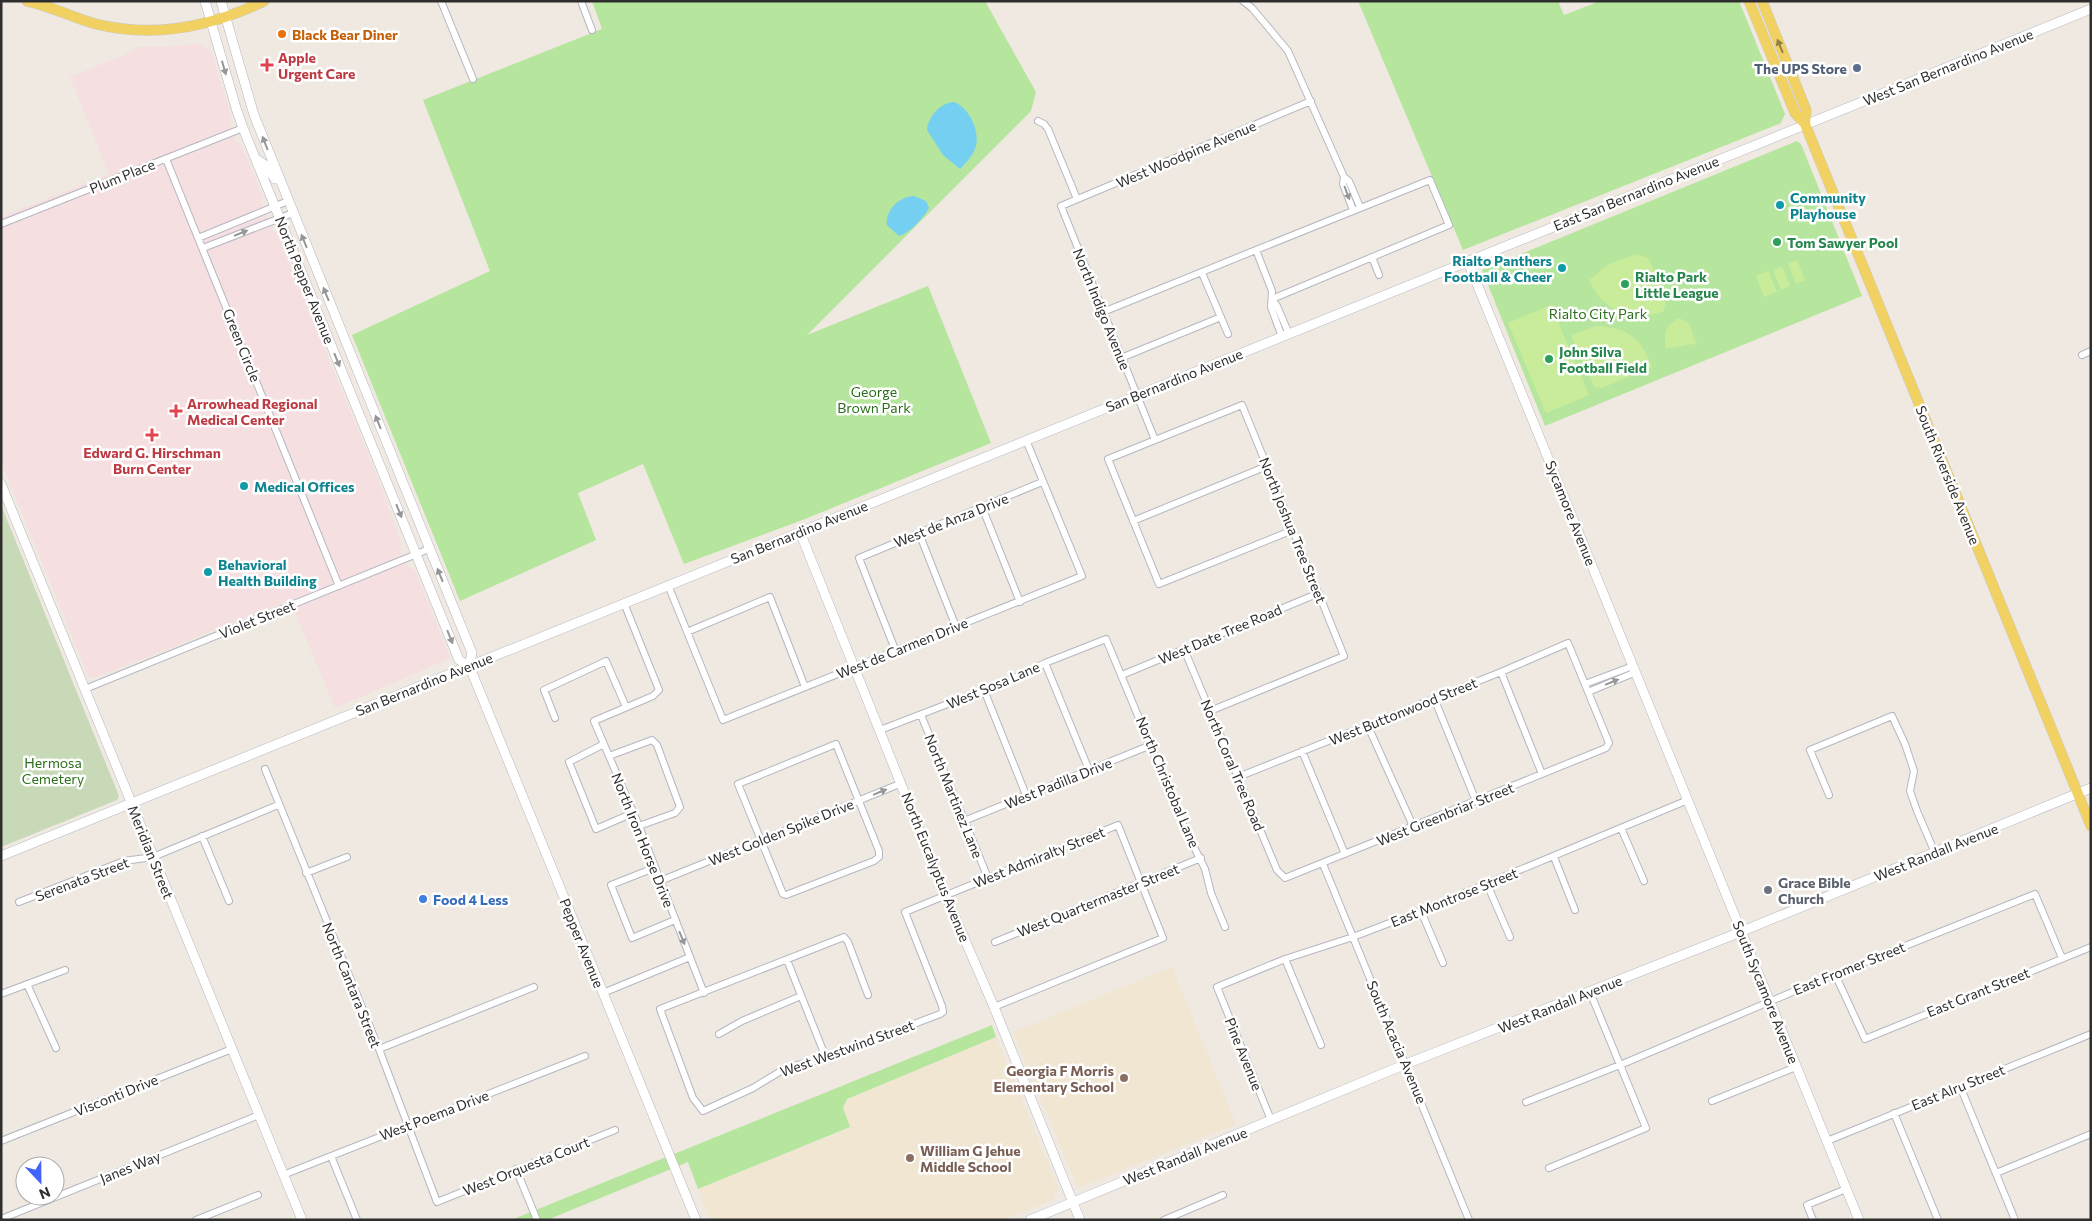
<svg xmlns="http://www.w3.org/2000/svg" width="2092" height="1221" viewBox="0 0 2092 1221" font-family="Commissioner,sans-serif">
	<style>
		.education { fill: #f0e6d1 }
		.medical { fill: #f5dfe0 }
		.green { fill: #b6e59e }
		.cemetery { fill: #c8d9b8 }
		.pitch { fill: #c9ec9a }
		.water { fill: #75cff0 }
		.lines { fill: none; stroke-linecap: round; stroke-linejoin: round }
		.street-casing { stroke: #b4b7c1; stroke-width: 8 }
		.secondary-casing { stroke: #b4b7c1; stroke-width: 10 }
		.primary-casing { stroke: #c9c9c9; stroke-width: 11 }
		.street { stroke: #fff; stroke-width: 6 }
		.secondary { stroke: #fff; stroke-width: 9 }
		.primary { stroke: #f2d163; stroke-width: 10 }
		.oneway { fill: #908048 }
		.oneway2 { fill: #969696 }
		.food-dot { fill: #e8710a; stroke: #fff; stroke-width: 2 }
		.health-dot { fill: #e0444e; stroke: #fff; stroke-width: 2 }
		.service-dot { fill: #5c6f8a; stroke: #fff; stroke-width: 2 }
		.culture-dot { fill: #0f9aa8; stroke: #fff; stroke-width: 2 }
		.leisure-dot { fill: #2e9e5b; stroke: #fff; stroke-width: 2 }
		.worship-dot { fill: #6b7280; stroke: #fff; stroke-width: 2 }
		.shop-dot { fill: #3f7fe0; stroke: #fff; stroke-width: 2 }
		.education-dot { fill: #8d6e63; stroke: #fff; stroke-width: 2 }
		.labels { text-anchor: middle; dominant-baseline: central; stroke-width: 5; stroke-linejoin: round; paint-order: stroke }
		.food-label { font-size: 14px; font-weight: bold; fill: #c56008; stroke: #fff; text-anchor: start }
		.health-label { font-size: 14px; font-weight: bold; fill: #be3a42; stroke: #fff; text-anchor: start }
		.street-label { font-size: 14px; fill: #2e2e2e; stroke: #fff }
		.service-label { font-size: 14px; font-weight: bold; fill: #4e5e75; stroke: #fff; text-anchor: end }
		.culture-label { font-size: 14px; font-weight: bold; fill: #0d838f; stroke: #fff; text-anchor: start }
		.leisure-label { font-size: 14px; font-weight: bold; fill: #27864d; stroke: #fff; text-anchor: start }
		.park-label { font-size: 14px; fill: #2c6e1b; stroke: #fff }
		.worship-label { font-size: 14px; font-weight: bold; fill: #5b616d; stroke: #fff; text-anchor: start }
		.shop-label { font-size: 14px; font-weight: bold; fill: #366cbe; stroke: #fff; text-anchor: start }
		.education-label { font-size: 14px; font-weight: bold; fill: #785e54; stroke: #fff; text-anchor: end }
	</style>
	<rect width="100%" height="100%" fill="#efe9e1"/>
	<path class="education" d="M1172,967L1236,1124L1081,1187L1077,1186L1013,1032Z
		M996,1037L1059,1190L1053,1194L1055,1199L1004,1220H710L698,1189L850,1128L843,1108L847,1099Z"/>
	<path class="medical" d="M199,44L211,51L231,117L229,123L236,141L242,146L262,195L261,203L272,231L277,232L382,489L402,547L400,553L408,567L414,569L450,658L335,708L290,600L94,678L88,676L1,461V217L109,174L70,77L134,51L136,47H163Z"/>
	<path class="green" d="M592,1H985L1036,92L1031,111L807,335L928,286L991,443L805,519L684,564L643,464L578,493L596,540L460,601L352,335L490,271L423,100L602,29Z
		M1358,1H1558L1564,15L1600,1H1739L1785,114L1781,123L1463,250Z
		M1797,141L1801,144L1862,296L1545,426L1482,270Z
		M992,1025L996,1037L847,1099L843,1108L850,1127L698,1189L688,1162L547,1220H511Z"/>
	<path class="cemetery" d="M1,505L119,796L117,800L1,847Z"/>
	<path class="pitch" d="M1637,254L1649,259L1661,288L1666,306L1664,307V311C1633,323 1602,311 1589,280L1609,264Z
		M1797,260L1805,280L1796,284L1788,264Z
		M1782,266L1790,286L1781,290L1773,270Z
		M1768,271L1777,292L1764,297L1756,276Z
		M1551,305L1589,395L1546,413L1508,323Z
		M1679,318L1689,323L1694,339L1697,341L1694,345L1692,344L1666,349C1663,335 1665,325 1679,318Z
		M1597,326C1628,327 1642,339 1652,367L1602,388L1594,387L1571,335Z"/>
	<path class="water" d="M954,102C969,107 980,131 976,146C974,154 966,163 960,169L943,155L927,130C928,117 940,103 954,102Z
		M914,196L926,201L929,208C923,218 910,233 899,236L887,225C885,210 900,196 914,196Z"/>
	<g class="lines">
		<defs>
			<path id="street" d="M441,1L473,79
				M581,1L592,30
				M1243,1L1252,8L1288,51L1344,177
				M1038,121L1044,124L1048,129L1077,199
				M166,159L339,586
				M1353,210L1343,184L1344,177L1349,181L1360,207
				M1,224L243,128
				M198,238L288,201
				M203,248L293,213
				M1256,250L1430,180L1449,225L1272,299
				M1372,257L1379,275
				M1202,273L1228,334
				M1272,299L1277,306L1289,334
				M1103,312L1256,250L1272,291L1271,307L1282,337
				M2082,355L2091,351
				M1121,358L1221,317
				M1155,440L1061,206L1311,101
				M982,507L1020,602
				M1133,521L1267,466
				M919,533L956,627
				M668,585L723,720L1082,576L1026,440
				M624,603L659,690L653,696L594,721L639,826L704,993
				M687,632L770,597L805,687
				M1184,649C1215,722 1246,796 1277,870L1285,878L1606,748L1609,743L1568,643L1501,672L1238,777
				M896,652L859,558L1042,482
				M1045,663L1089,770
				M1501,672L1542,774
				M1122,675L1319,593
				M1585,684L1633,666
				M85,689L429,549
				M984,690L1026,795
				M1588,692L1636,672
				M1434,698L1476,801
				M1210,711L1344,656L1242,405L1108,459L1159,584L1293,530
				M921,715L988,878
				M555,718L544,690L606,661L626,707
				M1367,724L1413,826
				M880,730L1010,680L1045,663L1106,639L1186,831L1205,869L1211,893L1225,927
				M604,744L569,762L596,829L633,813
				M836,744L879,851V857L874,861L786,895L783,894L738,784Z
				M1302,751L1345,854
				M609,756L652,740L657,745L680,807L675,813L639,826
				M265,769L379,1049L437,1202L615,1130
				M1829,795L1810,750L1892,716L1905,744L1914,771L1910,791L1917,811L1935,853
				M964,821L1151,745
				M1621,828L1644,881
				M202,836L229,901
				M1554,857L1575,910
				M1323,864L1469,1220
				M654,868L611,885L632,938L675,920
				M306,873L347,857
				M660,881L902,783
				M1487,884L1510,937
				M19,902L124,861L153,857L278,805
				M1421,911L1443,963
				M995,942L1201,858
				M1285,959L1321,1045
				M787,960L826,1058
				M1835,974L1865,1039L2091,947
				M27,984L56,1048
				M603,993L690,957
				M1,994L65,970
				M868,995L848,942L844,937L660,1009L693,1098L703,1111L753,1088L786,1068L826,1058L940,1014L943,1012L942,1006L905,912L1118,825L1163,938L994,1007
				M719,1034L742,1021L801,996
				M379,1049L534,987
				M1960,1086L2015,1220
				M1712,1101L1796,1067
				M1526,1102L1620,1065L1835,974L2035,894L2062,958
				M1894,1113L1938,1220
				M1271,1120L1217,987L1285,959L1353,937L1421,911L1688,800
				M1,1141L232,1049
				M1827,1141L2091,1034
				M331,1156L357,1220
				M1549,1168L1646,1128L1590,992
				M516,1169L537,1220
				M1996,1173L2091,1134
				M283,1175L585,1056
				M1,1219L259,1115
				M196,1220L258,1195
				M1164,1220L1223,1195
				M1813,1220L1807,1205L1846,1189"/>
			<path id="secondary" d="M205,1L236,108L243,128L459,660L469,666
				M221,1L254,115L472,653L469,666L473,675L696,1220
				M256,159L264,164L275,179H279
				M1468,262L1859,1220
				M1,484L302,1220
				M800,532L945,894L994,1007L1080,1220
				M1,856L2091,9
				M1030,1220L1406,1064L1733,935L2091,788"/>
			<path id="primary" d="M27,1C51,6 73,18 96,24C153,38 211,27 264,1
				M1749,1L1795,113L1805,124L2091,826
				M1762,1L1806,110L1805,124"/>
		</defs>
		<use href="#street" class="street-casing"/>
		<use href="#secondary" class="secondary-casing"/>
		<use href="#primary" class="primary-casing"/>
		<use href="#street" class="street"/>
		<use href="#secondary" class="secondary"/>
		<use href="#primary" class="primary"/>
	</g>
	<defs><path id="oneway-solid" d="M-6-.8H1V-3.2L6.5 0L1 3.2V.8H-6Z" transform="scale(1.25)"/></defs>
	<use class="oneway" href="#oneway-solid" transform="translate(1780 46) rotate(-112)"/>
	<g class="oneway2">
		<use href="#oneway-solid" transform="translate(224 68) rotate(74)"/>
		<use href="#oneway-solid" transform="translate(265 143) rotate(-111)"/>
		<use href="#oneway-solid" transform="translate(1347 193) rotate(69)"/>
		<use href="#oneway-solid" transform="translate(241 233) rotate(-22)"/>
		<use href="#oneway-solid" transform="translate(304 241) rotate(-112)"/>
		<use href="#oneway-solid" transform="translate(326 294) rotate(-112)"/>
		<use href="#oneway-solid" transform="translate(337 360) rotate(68)"/>
		<use href="#oneway-solid" transform="translate(378 422) rotate(-112)"/>
		<use href="#oneway-solid" transform="translate(399 511) rotate(68)"/>
		<use href="#oneway-solid" transform="translate(440 575) rotate(-112)"/>
		<use href="#oneway-solid" transform="translate(450 637) rotate(68)"/>
		<use href="#oneway-solid" transform="translate(1612 682) rotate(-22)"/>
		<use href="#oneway-solid" transform="translate(880 792) rotate(-22)"/>
		<use href="#oneway-solid" transform="translate(682 938) rotate(68)"/>
	</g>
	<circle class="food-dot" cx="282" cy="34" r="5"/>
	<g class="health-dot">
		<path d="M264.5 57.5h5v5h5v5h-5v5h-5v-5h-5v-5h5z"/>
		<path d="M173.5 403.5h5v5h5v5h-5v5h-5v-5h-5v-5h5z"/>
		<path d="M149.5 427.5h5v5h5v5h-5v5h-5v-5h-5v-5h5z"/>
	</g>
	<circle class="service-dot" cx="1857" cy="68" r="5"/>
	<g class="culture-dot">
		<circle cx="1780" cy="205" r="5"/>
		<circle cx="1562" cy="268" r="5"/>
		<circle cx="244" cy="486" r="5"/>
		<circle cx="208" cy="572" r="5"/>
	</g>
	<g class="leisure-dot">
		<circle cx="1777" cy="242" r="5"/>
		<circle cx="1625" cy="284" r="5"/>
		<circle cx="1549" cy="359" r="5"/>
	</g>
	<circle class="worship-dot" cx="1768" cy="890" r="5"/>
	<circle class="shop-dot" cx="423" cy="899" r="5"/>
	<g class="education-dot">
		<circle cx="1124" cy="1078" r="5"/>
		<circle cx="910" cy="1158" r="5"/>
	</g>
	<g class="labels">
		<g class="food-label">
			<text x="292" y="34">Black Bear Diner</text>
		</g>
		<g class="health-label">
			<text x="278" y="57">Apple<tspan x="278" dy="16">Urgent Care</tspan></text>
			<text x="187" y="403">Arrowhead Regional<tspan x="187" dy="16">Medical Center</tspan></text>
			<text x="152" y="452" text-anchor="middle">Edward G. Hirschman<tspan x="152" dy="16">Burn Center</tspan></text>
		</g>
		<g class="street-label">
			<text transform="translate(1948 67) rotate(-22)">West San Bernardino Avenue</text>
			<text transform="translate(1186 154) rotate(-23)">West Woodpine Avenue</text>
			<text transform="translate(122 176) rotate(-22)">Plum Place</text>
			<text transform="translate(1636 193) rotate(-22)">East San Bernardino Avenue</text>
			<text transform="translate(305 280) rotate(68)">North Pepper Avenue</text>
			<text transform="translate(1102 309) rotate(68)">North Indigo Avenue</text>
			<text transform="translate(242 345) rotate(68)">Green Circle</text>
			<text transform="translate(1174 380) rotate(-22)">San Bernardino Avenue</text>
			<text transform="translate(1948 475) rotate(68)">South Riverside Avenue</text>
			<text transform="translate(1571 513) rotate(68)">Sycamore Avenue</text>
			<text transform="translate(951 520) rotate(-22)">West de Anza Drive</text>
			<text transform="translate(1293 530) rotate(68)">North Joshua Tree Street</text>
			<text transform="translate(799 532) rotate(-22)">San Bernardino Avenue</text>
			<text transform="translate(257 619) rotate(-22)">Violet Street</text>
			<text transform="translate(1220 634) rotate(-23)">West Date Tree Road</text>
			<text transform="translate(902 648) rotate(-22)">West de Carmen Drive</text>
			<text transform="translate(424 684) rotate(-22)">San Bernardino Avenue</text>
			<text transform="translate(993 685) rotate(-23)">West Sosa Lane</text>
			<text transform="translate(1403 711) rotate(-22)">West Buttonwood Street</text>
			<text transform="translate(1233 765) rotate(67)">North Coral Tree Road</text>
			<text transform="translate(1168 782) rotate(67)">North Christobal Lane</text>
			<text transform="translate(1058 783) rotate(-22)">West Padilla Drive</text>
			<text transform="translate(954 796) rotate(68)">North Martinez Lane</text>
			<text transform="translate(1445 814) rotate(-22)">West Greenbriar Street</text>
			<text transform="translate(781 832) rotate(-22)">West Golden Spike Drive</text>
			<text transform="translate(643 840) rotate(68)">North Iron Horse Drive</text>
			<text transform="translate(151 852) rotate(68)">Meridian Street</text>
			<text transform="translate(1936 852) rotate(-22)">West Randall Avenue</text>
			<text transform="translate(1039 857) rotate(-22)">West Admiralty Street</text>
			<text transform="translate(936 867) rotate(68)">North Eucalyptus Avenue</text>
			<text transform="translate(82 879) rotate(-21)">Serenata Street</text>
			<text transform="translate(1454 897) rotate(-22)">East Montrose Street</text>
			<text transform="translate(1098 900) rotate(-22)">West Quartermaster Street</text>
			<text transform="translate(582 943) rotate(68)">Pepper Avenue</text>
			<text transform="translate(1849 968) rotate(-22)">East Fromer Street</text>
			<text transform="translate(352 985) rotate(68)">North Cantara Street</text>
			<text transform="translate(1766 992) rotate(68)">South Sycamore Avenue</text>
			<text transform="translate(1978 992) rotate(-22)">East Grant Street</text>
			<text transform="translate(1560 1004) rotate(-22)">West Randall Avenue</text>
			<text transform="translate(1397 1042) rotate(67)">South Acacia Avenue</text>
			<text transform="translate(847 1048) rotate(-20)">West Westwind Street</text>
			<text transform="translate(1244 1054) rotate(68)">Pine Avenue</text>
			<text transform="translate(1958 1087) rotate(-22)">East Alru Street</text>
			<text transform="translate(116 1095) rotate(-22)">Visconti Drive</text>
			<text transform="translate(434 1115) rotate(-21)">West Poema Drive</text>
			<text transform="translate(1185 1156) rotate(-22)">West Randall Avenue</text>
			<text transform="translate(526 1166) rotate(-22)">West Orquesta Court</text>
			<text transform="translate(130 1167) rotate(-22)">Janes Way</text>
		</g>
		<g class="service-label">
			<text x="1847" y="68">The UPS Store</text>
		</g>
		<g class="culture-label">
			<text x="1790" y="197">Community<tspan x="1790" dy="16">Playhouse</tspan></text>
			<text x="1552" y="260" text-anchor="end">Rialto Panthers<tspan x="1552" dy="16">Football &amp; Cheer</tspan></text>
			<text x="254" y="486">Medical Offices</text>
			<text x="218" y="564">Behavioral<tspan x="218" dy="16">Health Building</tspan></text>
		</g>
		<g class="leisure-label">
			<text x="1787" y="242">Tom Sawyer Pool</text>
			<text x="1635" y="276">Rialto Park<tspan x="1635" dy="16">Little League</tspan></text>
			<text x="1559" y="351">John Silva<tspan x="1559" dy="16">Football Field</tspan></text>
		</g>
		<g class="park-label">
			<text x="1598" y="313">Rialto City Park</text>
			<text x="874" y="391">George<tspan x="874" dy="16">Brown Park</tspan></text>
			<text x="53" y="762">Hermosa<tspan x="53" dy="16">Cemetery</tspan></text>
		</g>
		<g class="worship-label">
			<text x="1778" y="882">Grace Bible<tspan x="1778" dy="16">Church</tspan></text>
		</g>
		<g class="shop-label">
			<text x="433" y="899">Food 4 Less</text>
		</g>
		<g class="education-label">
			<text x="1114" y="1070">Georgia F Morris<tspan x="1114" dy="16">Elementary School</tspan></text>
			<text x="920" y="1150" text-anchor="start">William G Jehue<tspan x="920" dy="16">Middle School</tspan></text>
		</g>
	</g>
	<rect width="2092" height="1221" fill="none" stroke="#2e2e2e" stroke-width="5"/>
	<g transform="translate(40 1181) rotate(158)"><circle r="24" fill="#ffffff" stroke="#ababab"/>
	<path d="M0-4L9 19L0 12L-9 19Z" fill="#4264fb"/>
	<text y="-8" font-size="14" font-weight="bold" text-anchor="middle" fill="#2e2e2e">N</text>
	</g>
</svg>
